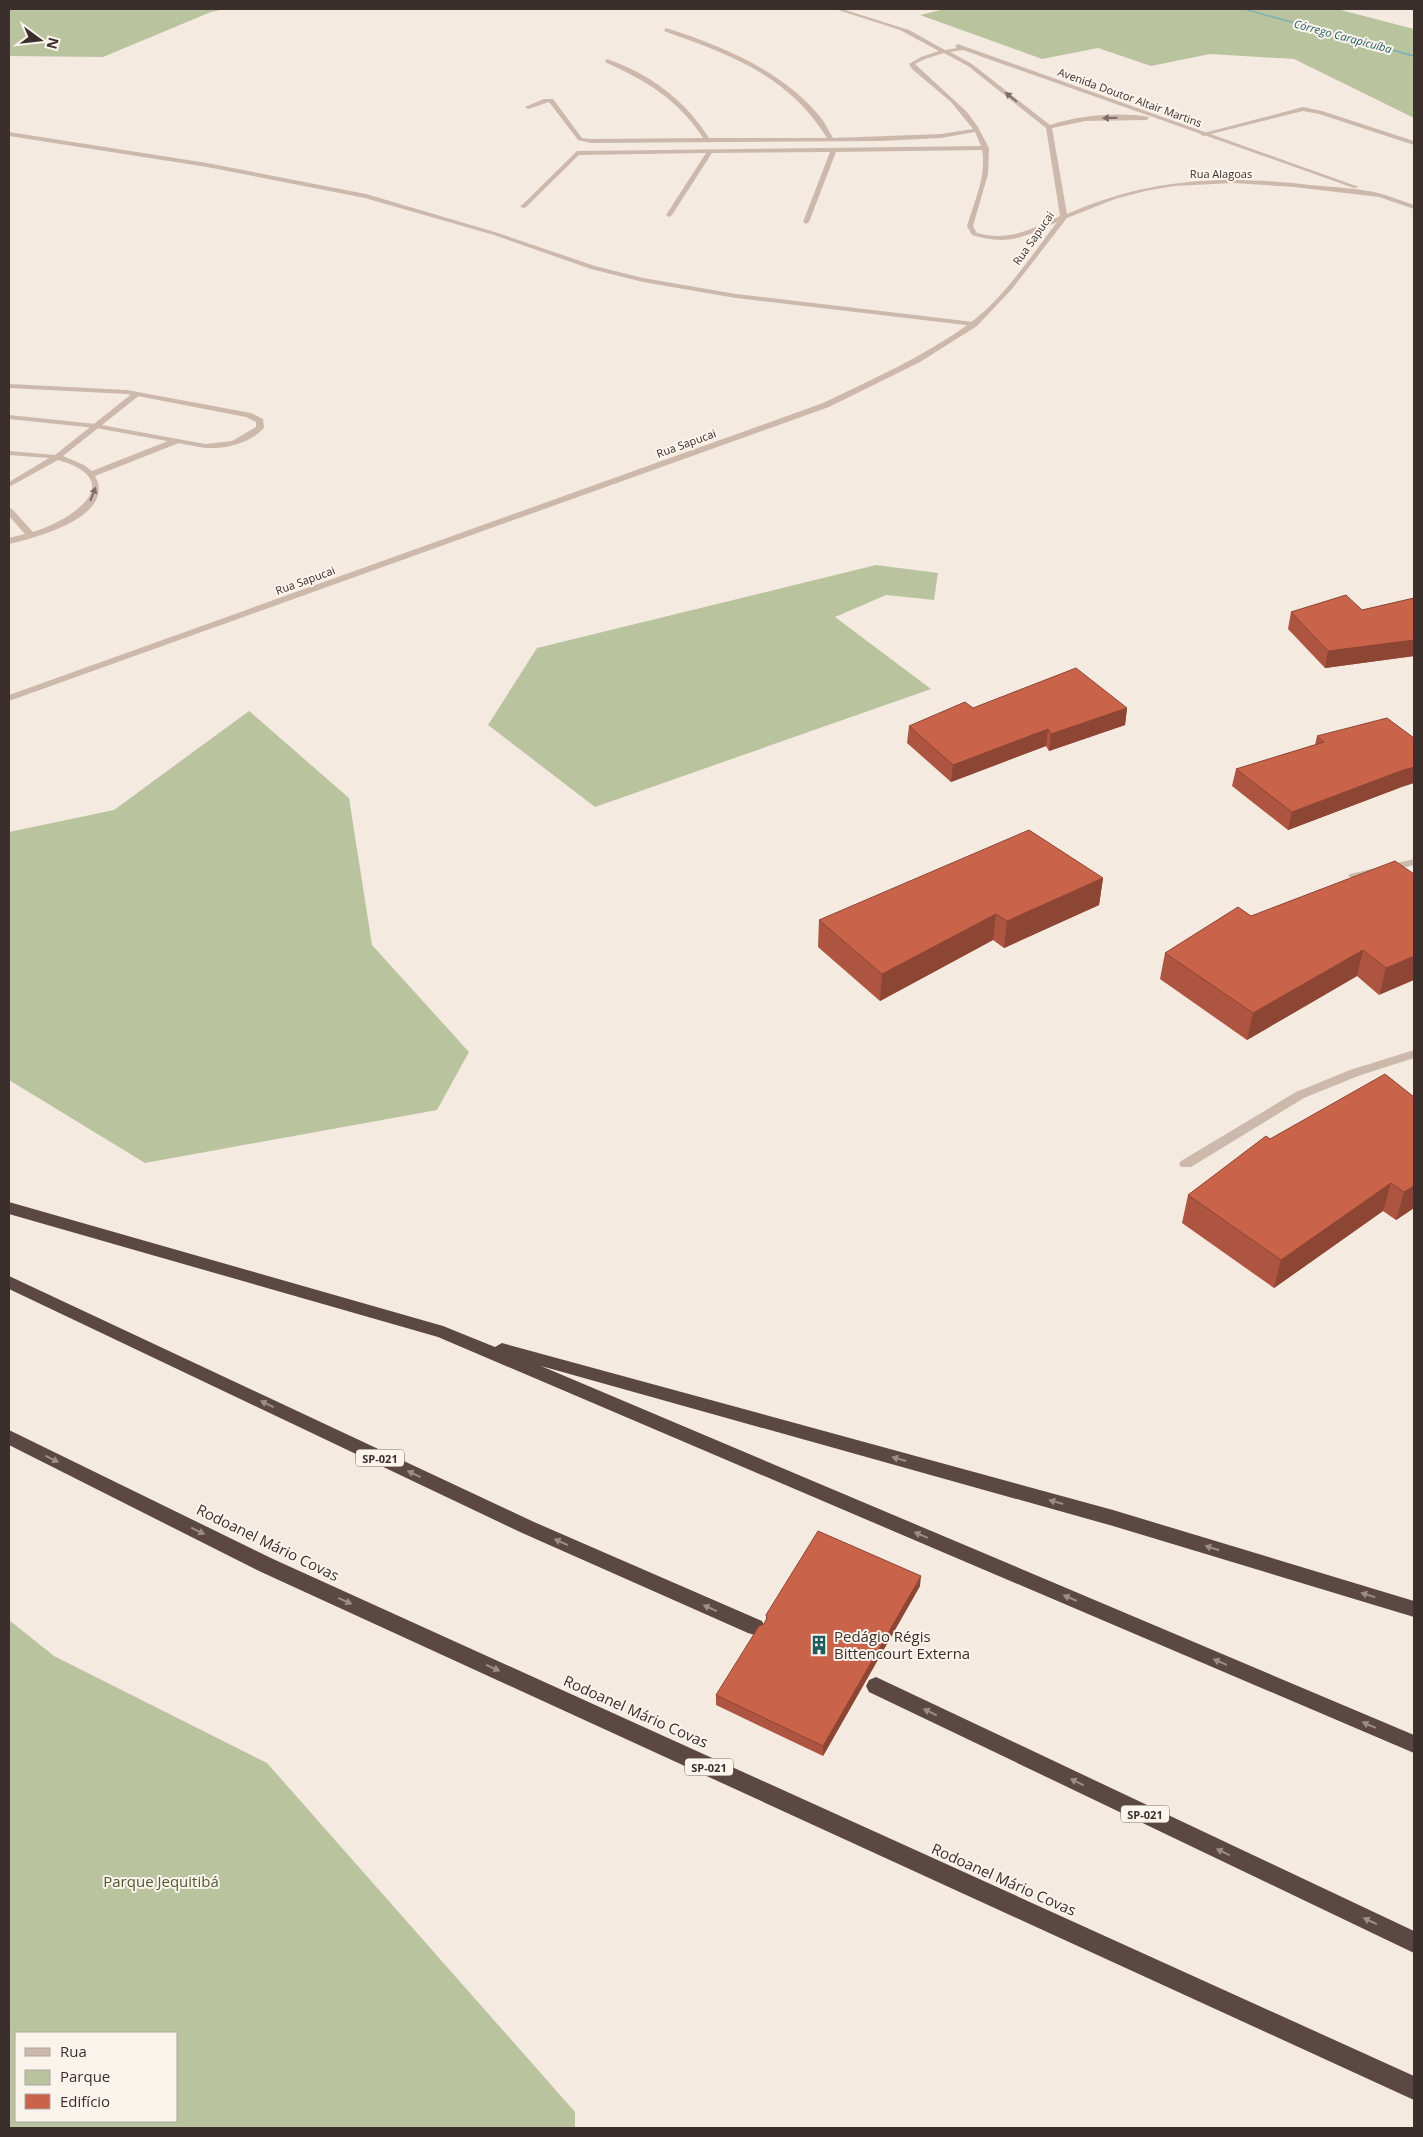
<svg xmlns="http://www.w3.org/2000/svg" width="1423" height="2137" viewBox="0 0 1423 2137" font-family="'Open Sans',sans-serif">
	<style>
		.green { fill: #b9c49f; fill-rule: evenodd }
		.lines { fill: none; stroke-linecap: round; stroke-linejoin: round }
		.stream { fill: #7eb2b2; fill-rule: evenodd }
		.lane { fill: #cdb9ab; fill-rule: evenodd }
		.street { fill: #cdb9ab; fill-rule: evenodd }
		.highway { fill: #5c4842; fill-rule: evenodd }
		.wall { fill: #ad5540 }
		.shaded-wall { fill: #8d4534 }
		.building { fill: #c9634a; stroke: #8d4534 }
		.oneway { fill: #7d6d65 }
		.oneway2 { fill: #9c8d86 }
		.labels { text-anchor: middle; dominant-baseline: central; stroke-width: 4; stroke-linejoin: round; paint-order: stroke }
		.far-water-label { font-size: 11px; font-style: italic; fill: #1e5d5e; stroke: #fbf4ed }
		.far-street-label { font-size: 11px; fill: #3b2f2b; stroke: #fbf4ed }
		.shield { fill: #fbf4ed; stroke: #756a65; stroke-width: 1 }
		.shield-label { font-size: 11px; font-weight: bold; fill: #3b2f2b }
		.near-street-label { font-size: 15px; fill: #3b2f2b; stroke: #fbf4ed }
		.near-poi-label { font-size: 15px; fill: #3b2f2b; stroke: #fbf4ed; text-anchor: start }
		.near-park-label { font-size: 15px; fill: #4c5a2d; stroke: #fbf4ed }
	</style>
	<rect width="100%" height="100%" fill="#f4eae0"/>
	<path class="green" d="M9,9H225L211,12L103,57L9,56Z
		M945,9H1337L1414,29V118L1294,59L1210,54L1151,66L1098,48L1042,59L920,15Z
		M876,565L938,573L934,600L886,595L835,617L931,689L595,807L488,725L537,648Z
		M249,711L349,798L372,945L469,1052L437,1110L145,1163L9,1080V832L114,810Z
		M9,1620L54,1656L267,1763L575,2112V2128H9ZM176,2033V2121H16V2033Z"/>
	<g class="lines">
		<path class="stream" d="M1241,9H1247L1414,55V57Z"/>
		<path class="lane" d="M1303,107L1322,111L1414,141V145L1319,114L1303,111L1203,136L1200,134Z
			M9,132L207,163L366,194L498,233L595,266L643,278L736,294L974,322L978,324L974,326L736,298L643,282L591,269L494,235L365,198L207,167L9,136Z
			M134,392L141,394L63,456L84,465L92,471L173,439H179V443L95,476C117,516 36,538 9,544V538L25,534L9,516V508L12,509L33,532C72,520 130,481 58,460L9,487V482L49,458L9,455V451L55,455Z"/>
		<path class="street" d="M835,9H842L909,30L945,50L957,48L955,46L958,44L966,47L1359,187L1354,188L963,50L950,52L972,64L1050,125C1081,115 1117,112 1149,117L1147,120L1085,121L1052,128L1067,214C1150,178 1221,175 1310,185C1332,187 1357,188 1378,193C1390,196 1402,201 1414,205V209L1379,197L1294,187L1234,183L1174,186L1145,191L1115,199L1067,218L1012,289L977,326L920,362L829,407L9,701V695L823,403C873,379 925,356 970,323C1002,300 1033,254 1057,222C1025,237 1008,246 972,235L967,226C974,202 987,175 982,150L836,152L809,222L806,224L803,222L830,152L712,153L672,215L669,217L666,215L706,153L579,155L525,208L520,207L577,151L981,146L975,132L941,138L881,141L591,143L578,140L549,102L528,109L525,107L544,99H553L582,138L591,139L703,138C679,100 645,80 605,62L607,59C650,74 685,100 709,138H827C788,75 731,55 664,31L666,28C720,45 778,69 816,112C823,119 828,129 833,138L941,134L973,129L951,102L912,69L909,64L921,57L939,51L900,30ZM944,53L968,66L1046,128L1060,216C1031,229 1009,242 977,233L973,226L988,174L989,148L978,127L967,112L915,64L925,59Z
			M9,384L127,390L251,413L263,419L264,428C249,444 226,449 205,448L96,428L9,419V415L96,424L205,444L232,441L256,427V422L246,417L127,394L9,388Z
			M1414,859V865L1354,879L1348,876L1350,874Z
			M1414,1050V1058L1358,1076L1304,1098L1191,1167H1181L1179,1164L1181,1161L1296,1092L1350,1070Z"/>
		<path class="highway" d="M9,1202L443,1326L495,1347L502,1343L1113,1510L1414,1601V1617L1113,1526L541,1366L1414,1735V1753L438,1337L9,1214Z
			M9,1276L534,1522L762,1621L765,1627L762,1633L755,1635L748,1633L520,1532L9,1289Z
			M9,1430L273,1559L1414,2076V2100L259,1571L9,1445Z
			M876,1677L1414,1931V1953L869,1692L866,1686L869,1680Z"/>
	</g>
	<path class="wall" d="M1414,598V656L1325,668L1288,629L1291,612L1362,610Z
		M973,708H1127L1125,725L1049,751L1046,746L951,782L907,743L909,726Z
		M1317,736L1399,788L1288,830L1232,786L1236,769L1315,745Z
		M1414,874L1379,995L1357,976L1247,1040L1160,979L1165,953L1251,916Z
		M1103,878L1099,905L1004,948L993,940L880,1001L818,947L819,920Z
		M1414,1097V1208L1396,1220L1383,1211L1274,1288L1182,1223L1188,1195L1270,1139Z
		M920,1586L823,1756L716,1705V1695L764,1624L766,1620V1615Z"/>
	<path class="shaded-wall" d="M1414,640V656L1325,668L1328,651Z
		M1127,708L1125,725L1049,751L1051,734Z
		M1048,729L1046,746L951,782L953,765Z
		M1414,767V783L1399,788L1288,830L1292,812L1403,770Z
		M1103,878L1099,905L1004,948L1007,921Z
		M996,914L993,940L880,1001L882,974Z
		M1363,950L1357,976L1247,1040L1253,1013Z
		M1414,956V980L1379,995L1386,968Z
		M1391,1183L1383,1211L1274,1288L1281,1260Z
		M1414,1186V1208L1396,1220L1404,1192Z
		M921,1576L920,1586L823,1756V1746Z"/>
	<path class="building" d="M1346,595L1362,610L1414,598V640L1328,651L1291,612Z
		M1076,668L1127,708L1051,734L1048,729L953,765L909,726L965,702L973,708Z
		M1387,718L1414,738V767L1403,770L1292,812L1236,769L1324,742L1317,736Z
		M1029,830L1103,878L1007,921L996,914L882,974L819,920Z
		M1395,861L1414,874V956L1386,968L1363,950L1253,1013L1165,953L1238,907L1251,916Z
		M1385,1074L1414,1097V1186L1404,1192L1391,1183L1281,1260L1188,1195L1266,1136L1270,1139Z
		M818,1531L921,1576L823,1746L716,1695L759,1626L764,1624L767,1618L766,1615Z"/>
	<defs><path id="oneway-solid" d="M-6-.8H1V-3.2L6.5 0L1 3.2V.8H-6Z" transform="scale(1.25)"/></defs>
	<g class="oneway">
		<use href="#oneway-solid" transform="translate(1011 97) rotate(-141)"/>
		<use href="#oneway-solid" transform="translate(1110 118) rotate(178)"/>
		<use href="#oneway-solid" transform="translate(93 494) rotate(-69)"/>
	</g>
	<g class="oneway2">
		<use href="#oneway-solid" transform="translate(267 1404) rotate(-155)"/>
		<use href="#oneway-solid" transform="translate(52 1459) rotate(26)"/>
		<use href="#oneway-solid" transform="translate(899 1459) rotate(-164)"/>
		<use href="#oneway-solid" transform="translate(414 1474) rotate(-155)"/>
		<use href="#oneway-solid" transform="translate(1056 1502) rotate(-164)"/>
		<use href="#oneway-solid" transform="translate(198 1531) rotate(26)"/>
		<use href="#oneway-solid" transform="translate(921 1535) rotate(-157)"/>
		<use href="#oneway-solid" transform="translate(561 1542) rotate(-156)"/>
		<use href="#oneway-solid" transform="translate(1212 1548) rotate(-163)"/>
		<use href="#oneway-solid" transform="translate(1368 1595) rotate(-163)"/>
		<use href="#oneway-solid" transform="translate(1070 1598) rotate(-157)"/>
		<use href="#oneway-solid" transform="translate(345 1601) rotate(24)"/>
		<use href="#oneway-solid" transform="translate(710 1608) rotate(-156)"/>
		<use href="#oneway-solid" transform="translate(1220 1662) rotate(-157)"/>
		<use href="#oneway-solid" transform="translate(493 1668) rotate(24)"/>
		<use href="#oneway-solid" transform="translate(930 1712) rotate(-154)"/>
		<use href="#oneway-solid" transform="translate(1369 1725) rotate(-157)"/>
		<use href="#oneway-solid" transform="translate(1077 1782) rotate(-154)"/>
		<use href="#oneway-solid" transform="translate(1223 1852) rotate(-154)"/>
		<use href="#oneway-solid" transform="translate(1370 1921) rotate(-155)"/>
	</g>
	<defs>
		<symbol id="building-bare" viewBox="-9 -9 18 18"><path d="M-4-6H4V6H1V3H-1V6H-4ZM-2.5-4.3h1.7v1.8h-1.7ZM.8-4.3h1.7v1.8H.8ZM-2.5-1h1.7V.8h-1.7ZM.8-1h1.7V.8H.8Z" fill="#1e5d5e" stroke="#fbf4ed" stroke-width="2.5" paint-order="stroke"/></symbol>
	</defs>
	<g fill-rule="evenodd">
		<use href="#building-bare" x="805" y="1631" width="28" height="28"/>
	</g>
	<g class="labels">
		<g class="far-water-label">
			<text transform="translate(1343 36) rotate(15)">Córrego Carapicuíba</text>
		</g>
		<g class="far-street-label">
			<text transform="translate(1130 97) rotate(20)">Avenida Doutor Altair Martins</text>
			<text x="1221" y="173">Rua Alagoas</text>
			<text transform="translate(1033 238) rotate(-55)">Rua Sapucai</text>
			<text transform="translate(686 443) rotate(-20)">Rua Sapucai</text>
			<text transform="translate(305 580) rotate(-20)">Rua Sapucai</text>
		</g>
		<g class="shield">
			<rect x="356" y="1449.5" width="48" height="17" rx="4"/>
			<rect x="685" y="1758.5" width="48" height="17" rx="4"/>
			<rect x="1121" y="1805.5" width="48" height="17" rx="4"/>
		</g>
		<g class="shield-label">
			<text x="380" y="1458">SP-021</text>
			<text x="709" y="1767">SP-021</text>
			<text x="1145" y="1814">SP-021</text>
		</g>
		<g class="near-street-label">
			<text transform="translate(268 1542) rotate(26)">Rodoanel Mário Covas</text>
			<text transform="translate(636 1711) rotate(24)">Rodoanel Mário Covas</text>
			<text transform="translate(1004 1879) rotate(24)">Rodoanel Mário Covas</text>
		</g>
		<g class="near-poi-label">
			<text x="834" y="1636">Pedágio Régis<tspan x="834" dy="17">Bittencourt Externa</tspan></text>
		</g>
		<g class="near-park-label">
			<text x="161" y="1881">Parque Jequitibá</text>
		</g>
	</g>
	<rect width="1423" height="2137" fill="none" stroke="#3b2f2b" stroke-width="20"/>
	<rect x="15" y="2032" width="162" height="90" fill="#fbf4ed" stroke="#aea59f"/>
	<rect x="25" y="2048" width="25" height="8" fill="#cdb9ab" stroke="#aea59f"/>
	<text x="60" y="2057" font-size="15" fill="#3b2f2b">Rua</text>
	<rect x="25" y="2070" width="25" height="15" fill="#b9c49f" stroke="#aea59f"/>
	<text x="60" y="2082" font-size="15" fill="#3b2f2b">Parque</text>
	<rect x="25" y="2094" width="25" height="15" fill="#c9634a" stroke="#aea59f"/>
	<text x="60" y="2107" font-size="15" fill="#3b2f2b">Edifício</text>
	<g transform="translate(40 40) rotate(105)" stroke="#fbf4ed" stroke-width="4" paint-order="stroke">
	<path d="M0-4L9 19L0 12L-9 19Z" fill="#3b2f2b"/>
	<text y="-8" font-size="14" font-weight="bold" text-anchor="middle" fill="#3b2f2b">N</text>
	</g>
</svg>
